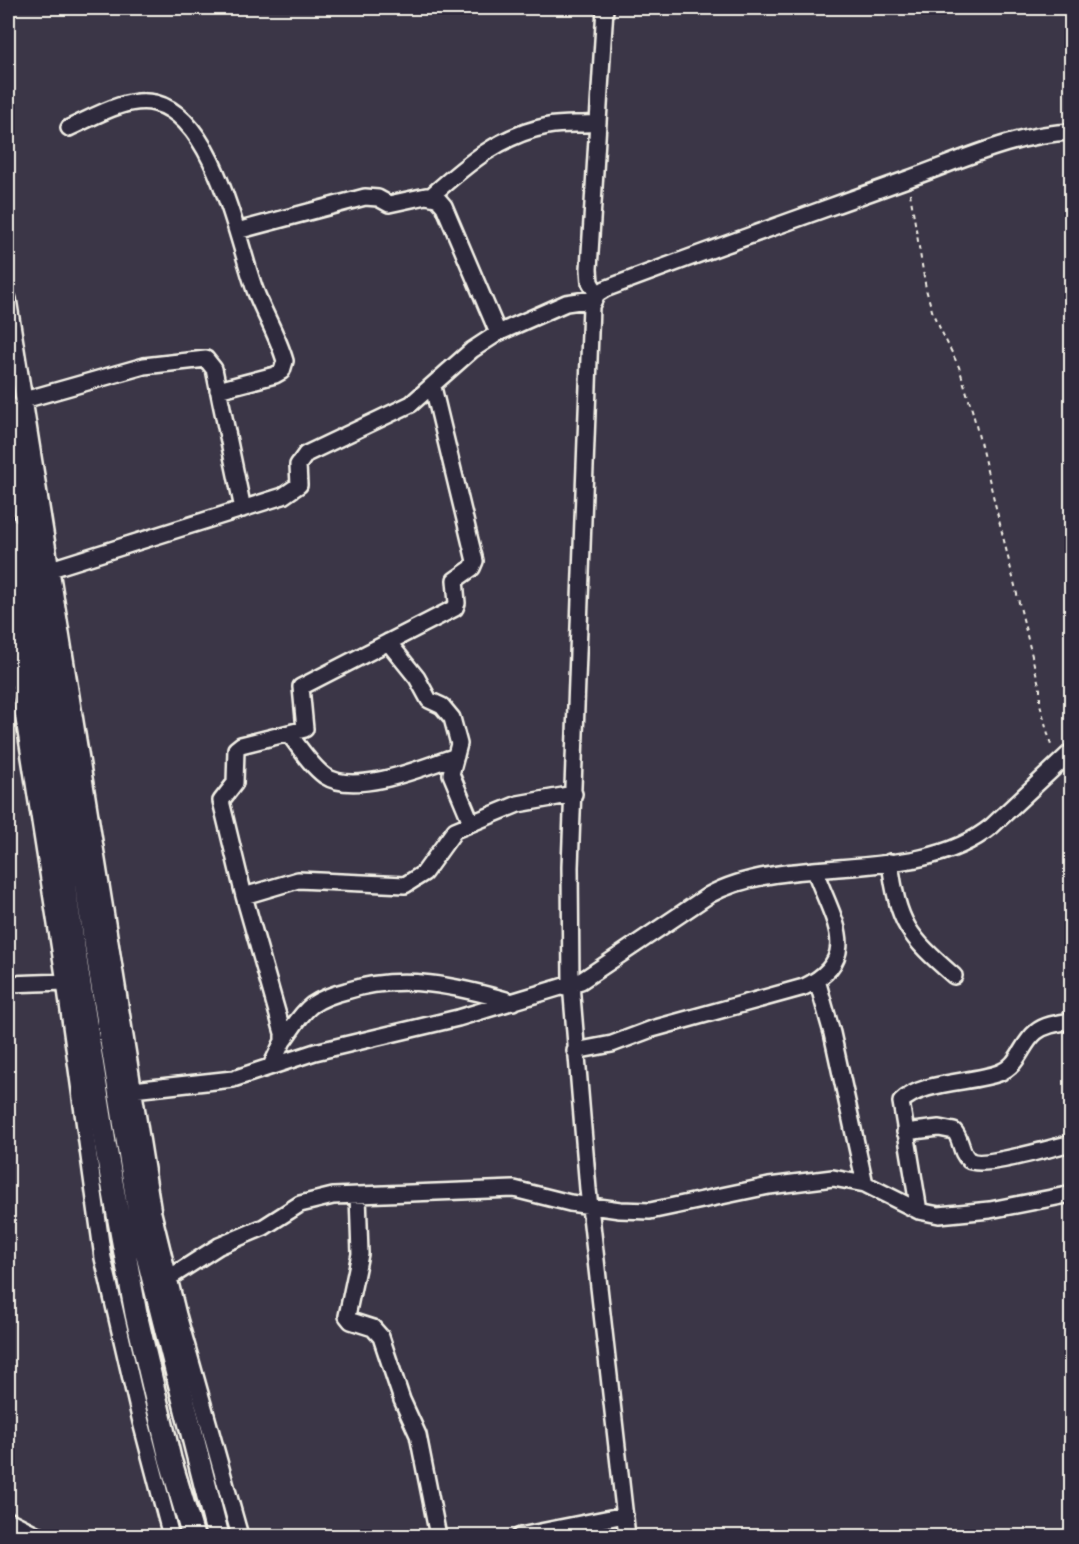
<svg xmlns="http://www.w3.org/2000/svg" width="1079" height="1544" viewBox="0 0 1079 1544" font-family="'Architects Daughter',sans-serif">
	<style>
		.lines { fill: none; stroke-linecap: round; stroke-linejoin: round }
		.minor-casing { stroke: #f4f1e8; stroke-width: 20 }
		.highway-casing { stroke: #f4f1e8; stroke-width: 26 }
		.path { stroke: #f4f1e8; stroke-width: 2; stroke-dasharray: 4.5 4.5; stroke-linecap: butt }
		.minor { stroke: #2f2a3d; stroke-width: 15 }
		.highway { stroke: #2f2a3d; stroke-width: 21 }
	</style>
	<rect width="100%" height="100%" fill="#3b3647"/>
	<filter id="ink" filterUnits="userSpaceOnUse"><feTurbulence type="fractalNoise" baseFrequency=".0167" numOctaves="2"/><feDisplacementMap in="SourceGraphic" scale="12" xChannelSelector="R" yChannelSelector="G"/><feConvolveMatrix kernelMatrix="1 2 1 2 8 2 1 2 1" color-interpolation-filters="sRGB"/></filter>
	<g filter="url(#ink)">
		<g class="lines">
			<defs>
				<path id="minor" d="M69,128C94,117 127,96 155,103C215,118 237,240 255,290C264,314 278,336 285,361L282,371L275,375L218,390
					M431,196C466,165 500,135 548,126C564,123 581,125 598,123
					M237,231L365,197L378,198L389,204L426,196L437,198L444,206L498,333
					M597,294L590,282L589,269L605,8
					M8,299L153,1213L178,1315L240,1536
					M24,400L144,366L206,359L214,369L243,509
					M51,569L283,496L299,485L298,465L306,454L411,404L472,350L498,333L566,303L593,299
					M8,616L65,982L103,1258L141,1422L171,1536
					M388,642L417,678L429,700L442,706L452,718L459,744L451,774L471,822
					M289,734C300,748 311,766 325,776C355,796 425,767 456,756
					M890,862C898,924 908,936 954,976
					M244,896L298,880L405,885L424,873L455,830L518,804L574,794
					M817,980L832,1033L865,1184
					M8,984L65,982
					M283,1041C292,1029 300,1014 312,1005C322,998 334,994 346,991C402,973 457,986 513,1002
					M575,1051L612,1044L652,1029L804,987C864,958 832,919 815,871
					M271,1066L283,1041V1033L244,896L221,801L235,783L236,749L241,745L305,729L301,687L455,608L457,603L455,580L472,568L475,561L433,387
					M133,1090L233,1079L315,1052L458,1018L581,981L709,895C789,851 918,887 992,826L1072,751
					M905,1132L939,1128L954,1131C962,1139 960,1153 969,1160C982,1169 1053,1147 1072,1143
					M358,1195L360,1254L347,1316L351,1321L373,1328L381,1337L402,1400L418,1435L438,1536
					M919,1211L901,1102C921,1081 972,1083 999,1073C1019,1066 1021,1044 1036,1032C1046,1024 1060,1023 1072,1021
					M169,1278L219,1246L264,1227L300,1204L333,1196L514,1189L570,1203L620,1210L650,1211L769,1186L833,1178L865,1184L919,1211L939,1215L990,1210L1072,1194
					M8,1520L40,1536
					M520,1536L625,1515
					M627,1536L588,1189L571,984L570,867L591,306L597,294L605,289C705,251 805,216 905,180C959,161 1014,134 1072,132"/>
				<path id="highway" d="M8,408L144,1244L218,1536
					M8,528L105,1143L136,1314L170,1459L193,1536"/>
			</defs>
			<use href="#minor" class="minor-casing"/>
			<use href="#highway" class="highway-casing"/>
			<path class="path" d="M910,193L926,289L933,314L959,367L973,413L1040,689V704L1052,749"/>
			<use href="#minor" class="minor"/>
			<use href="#highway" class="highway"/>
		</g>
	</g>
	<rect width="1079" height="1544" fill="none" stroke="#2f2a3d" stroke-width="30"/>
	<rect x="15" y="15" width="1049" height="1514" fill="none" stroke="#f4f1e8" stroke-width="2" filter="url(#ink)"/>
</svg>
